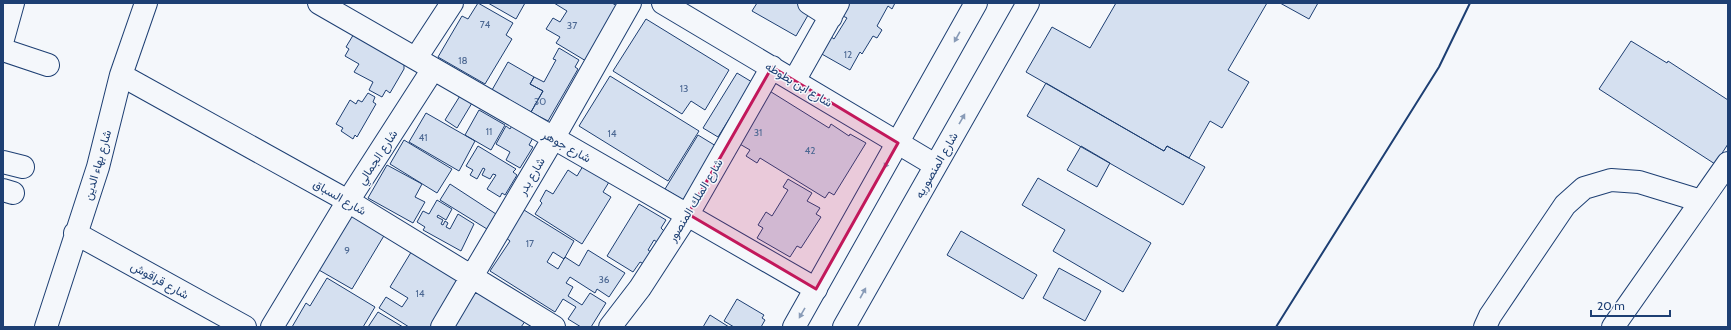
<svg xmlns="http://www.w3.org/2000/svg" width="1731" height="330" viewBox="0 0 1731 330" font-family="Cabin,Vazirmatn,sans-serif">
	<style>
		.building { fill: #d5e0f0; stroke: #1d3f73 }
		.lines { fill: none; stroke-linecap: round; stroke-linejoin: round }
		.minor-casing { stroke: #1d3f73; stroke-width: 24 }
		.major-casing { stroke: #1d3f73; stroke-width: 24 }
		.minor { stroke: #f4f7fb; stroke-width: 22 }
		.major { stroke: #f4f7fb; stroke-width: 22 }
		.wall { stroke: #1d3f73; stroke-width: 2 }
		.oneway { fill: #889bb7 }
		.marked { fill: #c2185b; fill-opacity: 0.2; stroke: #c2185b; stroke-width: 3; stroke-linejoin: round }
		.labels { text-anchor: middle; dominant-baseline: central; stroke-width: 3; stroke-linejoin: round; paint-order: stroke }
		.number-label { font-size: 10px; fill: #4b6792 }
		.street-label { font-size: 12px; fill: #1d3f73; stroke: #f4f7fb }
	</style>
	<rect width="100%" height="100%" fill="#f4f7fb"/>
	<path class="building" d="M478,3L513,23L506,35L512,39L485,84L438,57L462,16L468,19Z
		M488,3H525L516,19Z
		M554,3H612L619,7L586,61L556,43L560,37L546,29L553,18L560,22L567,11Z
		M757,3H799L811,10L796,36L752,11Z
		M848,3H895L892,9L888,6L877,26L882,30L877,38L873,36L862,54L860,52L850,70L820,53L830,36L834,39L847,18L841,15Z
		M1116,3H1267L1228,70L1249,82L1222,128L1210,121L1189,158L1167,146L1164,151L1026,72L1052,27L1090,48Z
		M1280,3H1318L1309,19Z
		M646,19L729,70L705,110L691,101L682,114L613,71Z
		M355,32L404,63V69L390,93L386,90L382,97L369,90L373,82L354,72L359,64L345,56L349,49L346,47Z
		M1631,41L1667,63L1668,61L1728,100V144L1715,164L1599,89Z
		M559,48L579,60L575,67L578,69L548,121L531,112L543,91L530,84L534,77L544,82L556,60L553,59Z
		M508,62L534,77L530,84L543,91L531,112L492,90Z
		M737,73L752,82L718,137L703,128Z
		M610,76L699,131L668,181L579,126Z
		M1046,83L1164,151L1167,146L1205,167L1183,205L1027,116Z
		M768,90L829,128L831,124L849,136L850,134L866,143L834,195L829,192L825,198L760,158L757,163L746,156L750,150L738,143Z
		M463,91L475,98L457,128L445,120Z
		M368,93L375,97L373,102L376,104L357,137L355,135L353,139L341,131L343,128L336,124L350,100L356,104L358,100L362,102Z
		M479,110L505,125L491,150L465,135Z
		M426,113L475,141L459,171L409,142Z
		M513,124L534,136L529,145L533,147L520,168L506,160L510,152L496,144L506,126L510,129Z
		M698,135L716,146L683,200L665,189Z
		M404,140L452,169L437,193L390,164Z
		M478,146L516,169L513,172L517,175L505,195L502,193L500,197L487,189L496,175L493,174L490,179L482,175L485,169L483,168L477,179L470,175L473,170L466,166Z
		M1081,146L1110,163L1097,187L1067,170Z
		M387,165L422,184L415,197L425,202L413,223L368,198Z
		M583,166L609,182L603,192L611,197L582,244L535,214L542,203L540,201L546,190L553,194L568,170L577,176Z
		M1038,178L1151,243L1123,292L1053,251L1065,230L1022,205Z
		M788,179L812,193L807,201L820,208L816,214L821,217L801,248L797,246L790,257L757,238L763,228L758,225L766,212L772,216L788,190L783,187Z
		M450,184L496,214L487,229L440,200Z
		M437,200L452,209L446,220L438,215L437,217L443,220L441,224L443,225L445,221L448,223L446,227L450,229L458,214L474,224L461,251L423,230L425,227L417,222L423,211L429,214Z
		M639,204L666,220L661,228L664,231L657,242L654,240L648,250L651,252L644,264L640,262L633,272L607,256Z
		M524,210L574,241L564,259L553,252L547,262L558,269L565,257L579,266L588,250L625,273L609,297L597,289L595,293L570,277L566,283L573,287L568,296L582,305L590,293L606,303L591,327H581L568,319L576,307L563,299L555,312L490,271L510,241L505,237Z
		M349,212L385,234L352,289L312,266Z
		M961,231L1037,275L1023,299L947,255Z
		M413,249L460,278L434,327H409L379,308L386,297L402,307L408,298L390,287Z
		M1059,268L1101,291L1085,321L1043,298Z
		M327,278L375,307L363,327H292L306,303L310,306Z
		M471,288L526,320L521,327H449Z
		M737,299L764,315L762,318L765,320L761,327H734L724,321Z
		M378,312L403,327H368Z
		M710,315L729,327H703Z"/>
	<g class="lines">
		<defs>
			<path id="minor" d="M319,3L816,289
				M663,3L935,165
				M809,3L831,17
				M3,39L13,3
				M3,50L48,65
				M416,58L452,3
				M121,75L348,201L554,327
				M794,81L838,3
				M3,162L23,167
				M3,190L13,193
				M75,233L245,327
				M46,327L98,167L121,75L146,3
				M272,327L348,201L433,69
				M442,327L553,139L630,3
				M610,327L640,288L688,214L772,67
				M1485,327L1490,316L1565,205L1584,188L1611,180L1639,182L1701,201
				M1613,327L1728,163"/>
			<path id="major" d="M794,327L976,3
				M844,327L1028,3"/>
		</defs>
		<use href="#minor" class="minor-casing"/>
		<use href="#major" class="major-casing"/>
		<use href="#minor" class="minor"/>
		<use href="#major" class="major"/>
		<path class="wall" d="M1276,327L1439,67L1470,3"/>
	</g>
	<defs><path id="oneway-solid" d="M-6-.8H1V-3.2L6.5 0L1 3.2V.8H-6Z"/></defs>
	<g class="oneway">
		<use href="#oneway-solid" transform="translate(957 37) rotate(119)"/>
		<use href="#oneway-solid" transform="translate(962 119) rotate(-60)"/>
		<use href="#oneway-solid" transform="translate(887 163) rotate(119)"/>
		<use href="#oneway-solid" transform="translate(863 293) rotate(-61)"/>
		<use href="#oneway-solid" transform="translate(802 313) rotate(120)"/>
	</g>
	<path class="marked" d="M772,67L898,143L816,289L688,214Z"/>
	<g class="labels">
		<g class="number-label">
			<text x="485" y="24">74</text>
			<text x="572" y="25">37</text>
			<text x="848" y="54">12</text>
			<text x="463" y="60">18</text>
			<text x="684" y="88">13</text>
			<text x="540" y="101">30</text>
			<text x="489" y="131">11</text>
			<text x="758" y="132">31</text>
			<text x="612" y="133">14</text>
			<text x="423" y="137">41</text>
			<text x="810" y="150">42</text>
			<text x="530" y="243">17</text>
			<text x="347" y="250">9</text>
			<text x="604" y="279">36</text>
			<text x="420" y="293">14</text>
		</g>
		<g class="street-label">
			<text transform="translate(799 84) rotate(31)">شارع ابن بطوطه</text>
			<text transform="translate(567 146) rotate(29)">شارع جوهر</text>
			<text transform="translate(377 157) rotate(-57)">شارع الجمالي</text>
			<text transform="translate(97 165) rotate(-74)">شارع بهاء الدين</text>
			<text transform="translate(936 165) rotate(-60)">شارع المنصوريه</text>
			<text transform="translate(531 176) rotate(-60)">شارع بدر</text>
			<text transform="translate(340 197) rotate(30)">شارع السباق</text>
			<text transform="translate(695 200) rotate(-59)">شارع الملك المنصور</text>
			<text transform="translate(160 280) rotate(29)">شارع قراقوش</text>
		</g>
	</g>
	<rect width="1731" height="330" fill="none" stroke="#1d3f73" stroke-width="8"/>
	<path d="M1591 310v6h79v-6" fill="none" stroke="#1d3f73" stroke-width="2"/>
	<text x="1597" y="310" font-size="12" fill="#1d3f73" stroke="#f4f7fb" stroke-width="3" paint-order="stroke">20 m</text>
</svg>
